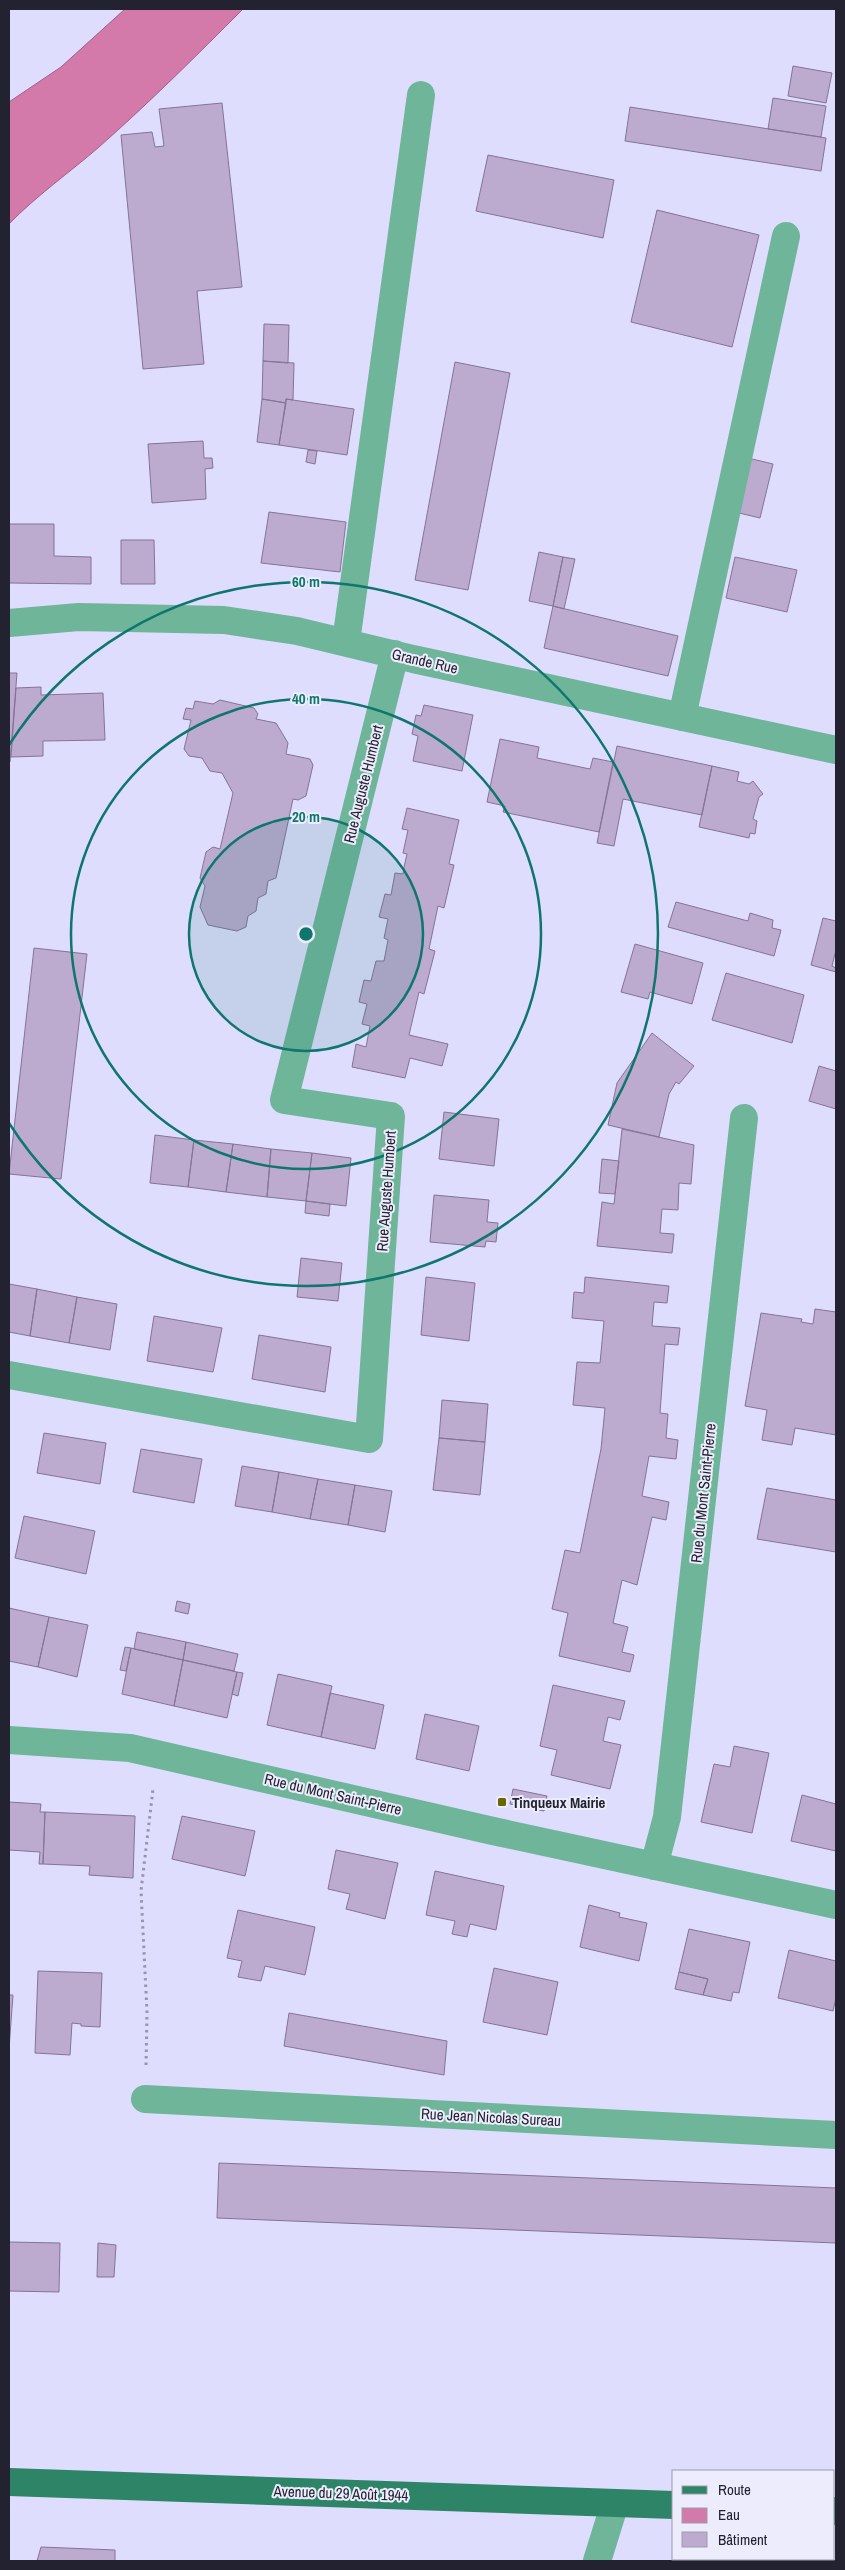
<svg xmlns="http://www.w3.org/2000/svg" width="845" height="2570" viewBox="0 0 845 2570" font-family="'Archivo Narrow',sans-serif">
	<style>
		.water { fill: #d37aaa; stroke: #9e6086 }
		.building { fill: #bcaacf; stroke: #847496 }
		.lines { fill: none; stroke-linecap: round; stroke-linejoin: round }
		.path { stroke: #9695af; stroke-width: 3; stroke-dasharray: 2.5 4; stroke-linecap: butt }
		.minor { stroke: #6eb59a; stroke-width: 28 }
		.major { stroke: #2d8466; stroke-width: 28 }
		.ring { fill: none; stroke: #0f766e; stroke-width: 2.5 }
		.poi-dot { fill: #6b6700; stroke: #ececfc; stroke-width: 2 }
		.labels { text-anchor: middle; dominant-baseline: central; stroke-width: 4; stroke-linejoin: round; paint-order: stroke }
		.street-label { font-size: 15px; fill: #232231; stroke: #ececfc }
		.poi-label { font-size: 15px; font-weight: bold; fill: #232231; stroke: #ececfc; text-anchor: start }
		.centre { fill: #0f766e; stroke: #ececfc; stroke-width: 2.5 }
		.ring-label { font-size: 15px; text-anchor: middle; font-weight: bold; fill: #0f766e; stroke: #ececfc; stroke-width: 4; stroke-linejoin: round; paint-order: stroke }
	</style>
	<rect width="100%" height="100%" fill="#deddfd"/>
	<path class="water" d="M125,9H243C196,56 149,103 99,147C69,173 36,196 9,224V102L61,67Z"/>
	<path class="building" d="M793,66L832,73L826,103L788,96Z
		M773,98L826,106L821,137L768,129Z
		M222,103L242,287L197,291L204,364L143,369L121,135L152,132L155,147L164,146L159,109Z
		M630,107L826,138L821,171L625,141Z
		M488,155L614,180L603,238L476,211Z
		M657,210L759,235L732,347L631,322Z
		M264,324L289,325L288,363L263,361Z
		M263,361L294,363L293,400L286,399V403L262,399Z
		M455,362L510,373L468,590L415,580Z
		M262,399L286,403L279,445L257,442Z
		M286,399L354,409L347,455L279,445Z
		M203,441L204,458H212L213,468L205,469L206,499L152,503L148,444Z
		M308,450L317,451L315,464L306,462Z
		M748,458L773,464L760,518L735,512Z
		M269,512L346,522L340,572L261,563Z
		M9,524H54V556L91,557V584L9,583Z
		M121,540H154L155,584H121Z
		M539,552L563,557L553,606L529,601Z
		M563,557L575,559L564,609L553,606Z
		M735,557L797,570L787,612L726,598Z
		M553,606L678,636L668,676L544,648Z
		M9,673H17L10,762H9Z
		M41,687V695L103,693L105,740L43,741V756L11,757L16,688Z
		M220,700L254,708L258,714L256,719L276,723L288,743L286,754L310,759L313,765L306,796L298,800L293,799L276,878L268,881L266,894L258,898L256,911L248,916L246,927L237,931L208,925L200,907L205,886L200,878L206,852L213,847L220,849L233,793L222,773L210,771L202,758L189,756L184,749L191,720L183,719L186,708L193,709L195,701L213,704Z
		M424,705L473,715L462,771L413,761L418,736L412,734L416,715L421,716Z
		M500,739L539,747L537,758L590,769L593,758L613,762L599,832L503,812L505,806L487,802Z
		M617,746L712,766L702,815L623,799L614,846L597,843Z
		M712,766L739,772L737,781L749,784L753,781L763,794L759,797L753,819L757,821L755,834L750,833L749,838L699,827Z
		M407,808L459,820L449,864L454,865L444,908L438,906L429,949L435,951L424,994L419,992L409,1035L448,1044L442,1066L410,1058L405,1078L352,1067L356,1044L366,1047L370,1026L362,1024L367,1004L359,1002L364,980L371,981L376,961H384L388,940L384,938L388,919L379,917L385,894L391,895L395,873L403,874L404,867L407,854L403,853L408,830L402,829Z
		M676,902L748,921L750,913L773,920L772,928L781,930L774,956L668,927Z
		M823,918L836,921V950L832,966L836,968V972L811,965Z
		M635,944L703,963L692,1004L650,992L648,999L621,992Z
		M34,948L87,954L61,1179L9,1174Z
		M726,973L804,995L792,1043L712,1020Z
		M652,1033L694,1066L679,1084L676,1082L669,1094L659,1137L608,1125L617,1083Z
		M819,1066L836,1071V1109L809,1101Z
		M444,1112L499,1119L494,1166L439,1159Z
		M622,1129L694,1145L691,1184L679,1183L678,1210L662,1209L660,1233L674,1234L672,1253L597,1246L602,1202L614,1204Z
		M155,1135L194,1140L188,1187L150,1183Z
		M194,1140L233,1144L226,1192L188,1187Z
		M233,1144L271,1149L267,1197L226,1192Z
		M271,1149L312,1153L306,1201L267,1197Z
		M312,1153L351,1158L346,1206L306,1201Z
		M602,1159L619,1161L615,1194L599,1193Z
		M434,1195L489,1200L487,1222L498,1223L496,1242L486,1241L485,1247L430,1242Z
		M306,1201L330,1204L329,1216L305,1213Z
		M301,1258L342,1263L338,1301L297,1297Z
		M426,1277L475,1283L469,1341L421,1335Z
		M585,1277L669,1286L667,1303L654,1302L652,1326L680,1328L678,1345L665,1344L660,1413L668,1414L666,1438L678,1440L676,1459L649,1456L642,1496L669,1502L666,1520L652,1517L637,1585L622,1580L613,1623L628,1627L622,1652L634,1655L630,1672L559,1656L568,1613L552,1609L565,1550L580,1553L601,1449L605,1408L573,1405L577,1362L600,1363L604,1321L572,1318L574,1292L584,1293Z
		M9,1284L37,1289L30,1336L9,1332Z
		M37,1289L77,1297L69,1343L30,1336Z
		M77,1297L117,1304L110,1350L69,1343Z
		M815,1309L836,1312V1435L795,1428L792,1445L762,1440L767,1410L745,1406L761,1313L802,1319L801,1322L813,1324Z
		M154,1316L222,1328L213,1372L147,1361Z
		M259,1335L331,1347L325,1392L252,1379Z
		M442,1400L488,1404L485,1442L439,1438Z
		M44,1433L106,1443L100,1484L37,1473Z
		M439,1438L485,1442L480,1495L433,1490Z
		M141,1449L202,1459L194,1503L133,1492Z
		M242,1466L279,1472L272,1512L235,1506Z
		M279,1472L318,1479L310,1519L272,1512Z
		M318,1479L355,1485L348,1525L310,1519Z
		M355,1485L392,1491L385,1532L348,1525Z
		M767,1488L836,1500V1552L757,1539Z
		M24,1516L95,1531L86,1574L15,1558Z
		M177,1601L190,1604L188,1614L175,1611Z
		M9,1608L49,1617L38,1667L9,1661Z
		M49,1617L88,1625L77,1677L38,1667Z
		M137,1632L186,1642L183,1660L134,1649Z
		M186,1642L238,1654L234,1671L183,1660Z
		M125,1647L131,1648L126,1671L120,1670Z
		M131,1648L183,1660L174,1706L122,1694Z
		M183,1660L237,1672L227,1718L174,1706Z
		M237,1672L243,1673L238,1696L232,1694Z
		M278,1674L332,1686L321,1737L267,1725Z
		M553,1685L625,1701L620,1720L608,1717L603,1741L621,1745L610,1789L551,1775L557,1750L540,1746Z
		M330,1693L384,1705L375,1749L321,1737Z
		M425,1714L479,1726L469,1771L416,1759Z
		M734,1746L769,1753L752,1833L701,1822L714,1764L730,1767Z
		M513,1789L547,1796L544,1811L510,1804Z
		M802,1795L836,1804V1851L791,1841Z
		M9,1802L41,1804L40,1812H45L43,1864H39L40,1852L9,1850Z
		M45,1812L135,1816L133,1878L89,1875L90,1866L43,1864Z
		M182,1816L255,1831L245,1876L172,1859Z
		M336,1850L398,1863L385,1919L346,1909L350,1894L328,1889Z
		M435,1871L504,1886L496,1930L470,1924L467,1937L452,1934L455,1921L426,1915Z
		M589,1905L620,1913L619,1917L647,1923L639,1961L580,1947Z
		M238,1910L315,1927L305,1975L265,1966L261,1981L238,1977L242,1961L227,1958Z
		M689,1929L750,1942L739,1993L733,1992L731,2001L703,1995L708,1979L679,1972Z
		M789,1950L836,1961V1998L833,2011L778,1998Z
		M494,1968L558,1982L547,2035L483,2022Z
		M38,1971L102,1973L100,2027L81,2026V2024L72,2023L70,2055L35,2053Z
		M679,1972L708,1979L703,1995L675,1989Z
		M9,1995H13L9,2049Z
		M289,2013L447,2041L444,2075L284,2046Z
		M219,2163L836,2188V2243L217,2218Z
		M9,2242L60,2243L59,2292L9,2291Z
		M98,2243L116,2245L114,2277H97Z
		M41,2547L115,2550V2561H37Z"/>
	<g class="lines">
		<path class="path" d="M146,2065L147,2012L141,1891L153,1789"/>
		<path class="minor" d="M9,623L79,617L224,620L297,631L413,659L836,750
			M346,642L421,95
			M682,717L786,236
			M9,1375L369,1439L391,1116L284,1100L395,654
			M9,1740L130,1748L493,1831L836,1905
			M654,1866L667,1817L744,1118
			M145,2099L836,2135
			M597,2561L615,2503"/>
		<path class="major" d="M9,2482L674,2505
			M834,2511H836"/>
	</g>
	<circle cx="306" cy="934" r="117" fill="#0f766e" fill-opacity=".12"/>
	<g class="ring">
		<circle cx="306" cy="934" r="117"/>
		<circle cx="306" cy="934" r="235"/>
		<path d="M9 745A352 352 0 1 1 9 1123"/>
	</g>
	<rect class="poi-dot" x="497" y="1797" width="10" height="10" rx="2.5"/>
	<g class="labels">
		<g class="street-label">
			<text transform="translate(425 661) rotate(13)">Grande Rue</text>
			<text transform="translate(363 784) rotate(-76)">Rue Auguste Humbert</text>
			<text transform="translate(386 1191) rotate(-86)">Rue Auguste Humbert</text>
			<text transform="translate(703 1493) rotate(-84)">Rue du Mont Saint-Pierre</text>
			<text transform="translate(333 1794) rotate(13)">Rue du Mont Saint-Pierre</text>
			<text transform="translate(491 2117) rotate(3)">Rue Jean Nicolas Sureau</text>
			<text transform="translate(341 2493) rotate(2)">Avenue du 29 Août 1944</text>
		</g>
		<g class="poi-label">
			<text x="512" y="1802">Tinqueux Mairie</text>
		</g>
	</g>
	<circle cx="306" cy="934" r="8" class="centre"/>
	<g class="ring-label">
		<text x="306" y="587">60 m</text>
		<text x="306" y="704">40 m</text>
		<text x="306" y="822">20 m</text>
	</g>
	<rect width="845" height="2570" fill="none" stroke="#232231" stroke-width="20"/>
	<rect x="672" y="2470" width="162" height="90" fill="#ececfc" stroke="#9c9bab"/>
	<rect x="682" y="2486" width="25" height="8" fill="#2d8466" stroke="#9c9bab"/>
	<text x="718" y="2495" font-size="15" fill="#232231">Route</text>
	<rect x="682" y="2508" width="25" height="15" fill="#d37aaa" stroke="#9c9bab"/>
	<text x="718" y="2520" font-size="15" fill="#232231">Eau</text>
	<rect x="682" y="2532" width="25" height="15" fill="#bcaacf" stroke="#9c9bab"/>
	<text x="718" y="2545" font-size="15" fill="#232231">Bâtiment</text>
</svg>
